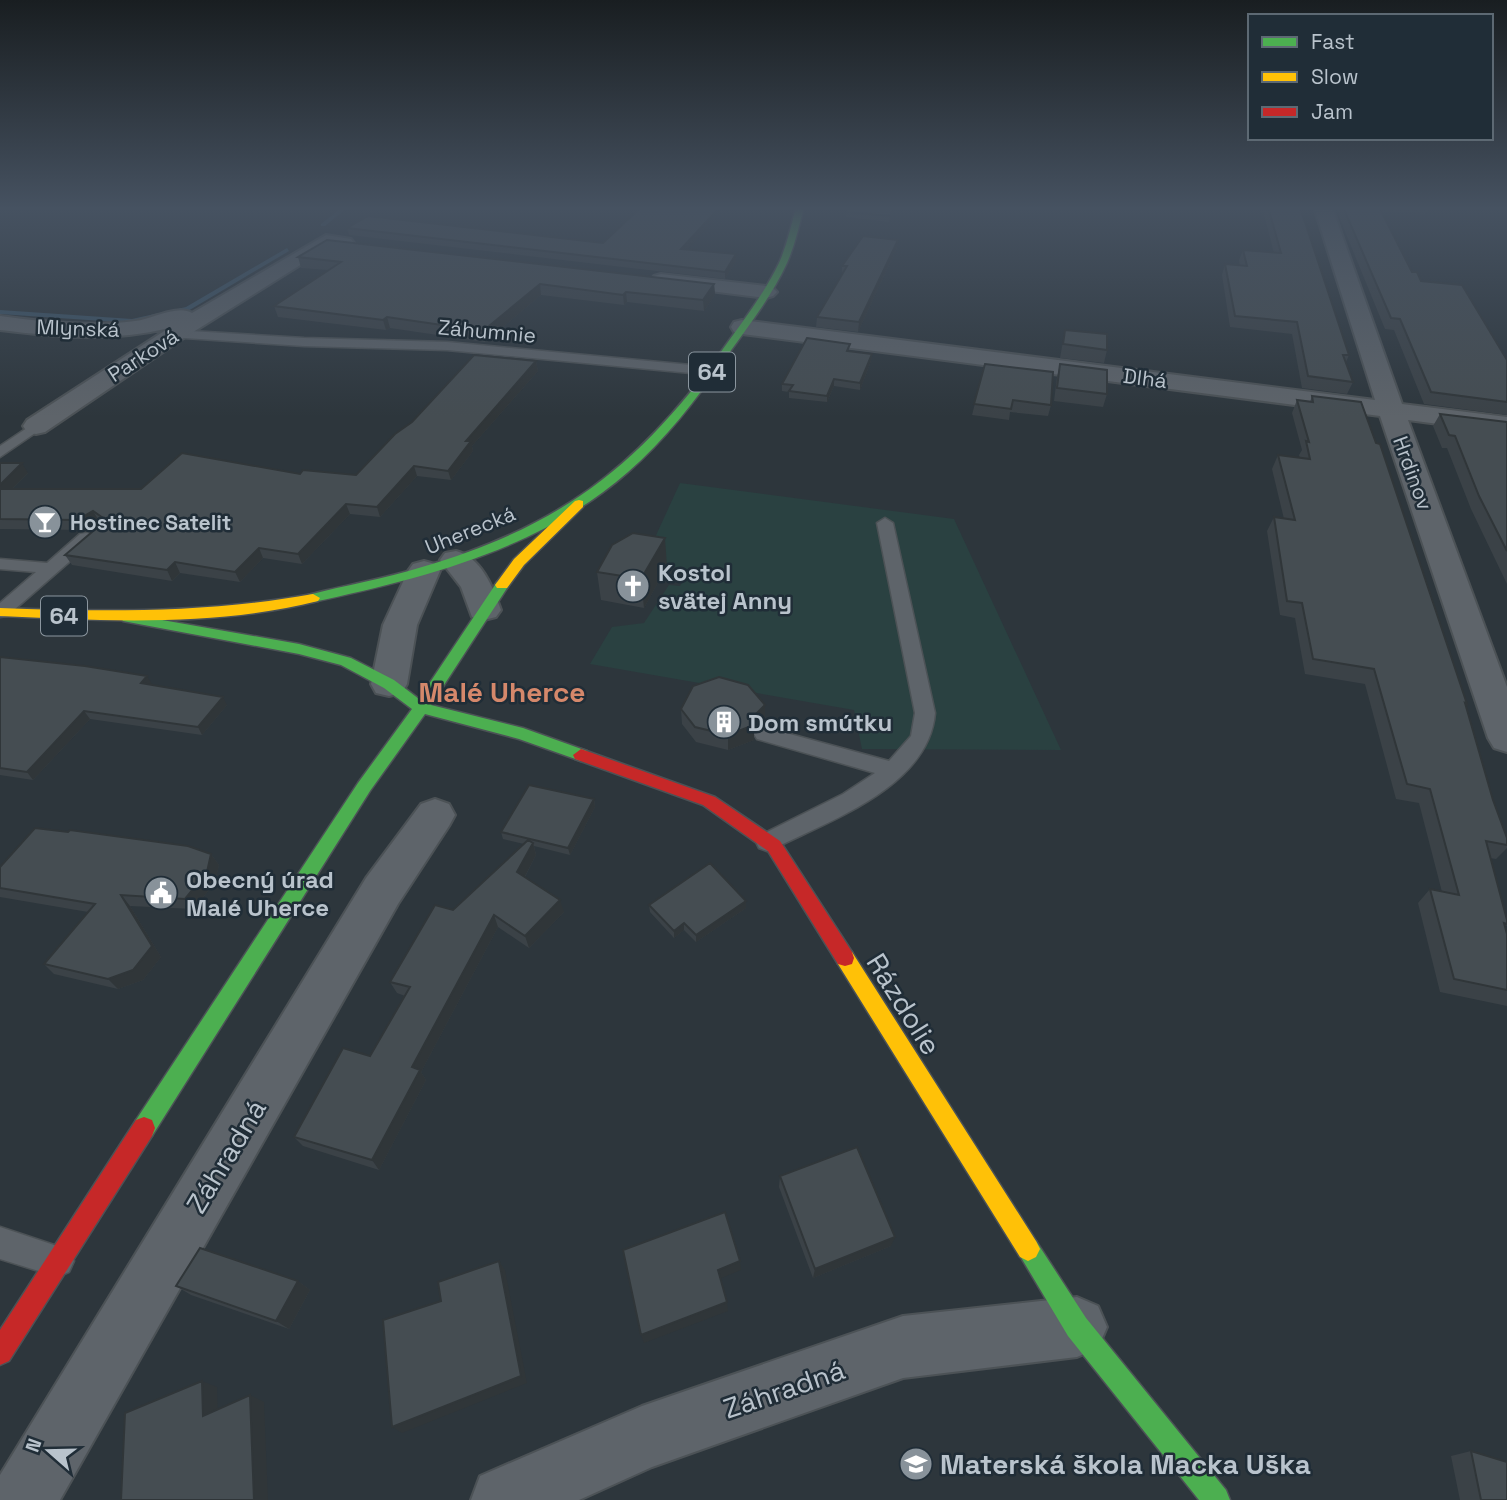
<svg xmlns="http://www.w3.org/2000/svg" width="1507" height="1500" viewBox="0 0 1507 1500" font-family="'Space Grotesk',sans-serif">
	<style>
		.green { fill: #2a4141 }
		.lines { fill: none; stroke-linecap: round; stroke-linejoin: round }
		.stream { fill: #3b5365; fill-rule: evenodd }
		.lane-casing { stroke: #4c5256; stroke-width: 3 }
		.street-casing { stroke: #4c5256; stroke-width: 4 }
		.fast-casing { stroke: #4c5256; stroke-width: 3 }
		.slow-casing { stroke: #4c5256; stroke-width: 3 }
		.jam-casing { stroke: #4c5256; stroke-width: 3 }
		.lane { fill: #5e646a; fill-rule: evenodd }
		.street { fill: #5e646a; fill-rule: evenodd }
		.fast { fill: #4caf50; fill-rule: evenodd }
		.slow { fill: #ffc107; fill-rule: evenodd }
		.jam { fill: #c62828; fill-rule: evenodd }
		.wall { fill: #3b4247 }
		.shaded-wall { fill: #303639 }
		.building { fill: #454d52; stroke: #303639; stroke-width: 2 }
		.labels { text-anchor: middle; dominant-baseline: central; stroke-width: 5; stroke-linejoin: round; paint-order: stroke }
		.far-street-label { font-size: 21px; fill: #b9c3cc; stroke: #202d37 }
		.far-poi-label { font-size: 21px; font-weight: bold; fill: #b9c3cc; stroke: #202d37; text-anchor: start }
		.shield { fill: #202d37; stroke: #8b969f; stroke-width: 2 }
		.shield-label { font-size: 23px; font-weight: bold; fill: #b9c3cc }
		.poi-label { font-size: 24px; font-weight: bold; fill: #b9c3cc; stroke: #202d37; text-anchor: start }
		.quarter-label { font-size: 28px; font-weight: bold; fill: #d5886b; stroke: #202d37 }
		.near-street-label { font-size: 28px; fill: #b9c3cc; stroke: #202d37 }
		.near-poi-label { font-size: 28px; font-weight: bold; fill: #b9c3cc; stroke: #202d37; text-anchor: start }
	</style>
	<rect width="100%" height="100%" fill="#2d363c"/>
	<path class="green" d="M680,483L954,519L1061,750L862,749L854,710L590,664L612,627L644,623L669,585L680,586L689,570L650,562L647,555Z"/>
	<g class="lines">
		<path class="stream" d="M342,207H348L325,226H321V224Z
			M287,248L289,251L188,311L132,323L0,314V310L132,319L186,307Z"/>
		<defs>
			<path id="lane" d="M174,330L304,338L447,342L712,367L719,371L712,375L447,350L304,346L170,337V331Z
				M36,422L41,423V429L0,457V446Z
				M885,518L893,523L935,713C929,786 831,820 775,848L767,851L759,848L756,842L759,836L843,794L875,773L757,739L754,734L757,729L764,727L889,761L911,736L915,713L877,523Z
				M86,533L92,534L94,538L92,542L7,616L0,617V603L36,572L0,569V559L47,563L80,534Z
				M0,1227L69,1250L74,1261L69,1272L58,1277L0,1259Z"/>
			<path id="street" d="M1314,207H1332L1402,404L1507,417V433L1408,420L1507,687V752L1494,748L1488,738L1380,416L742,334L734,332L731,327L734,322L742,320L1375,400Z
				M326,235L351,239L354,243L344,249L329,247L182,339L45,432L36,434L27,432L23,426L27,420L169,328C112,342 57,337 0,330V316C45,322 90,327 135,321C152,319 178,304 192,313Z
				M661,274L766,286L773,288L777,292L773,296L766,298L654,284L651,280L654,276Z
				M456,551C481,557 493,587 501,610L496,617L484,620L472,617L461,587L440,560L445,553Z
				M424,561L435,564L440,571L417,625L407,684L402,693L389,696L376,693L371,684L383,625L408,571L413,564Z
				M435,799L449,804L455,815L449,826L398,904L60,1500H0V1475L366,878L421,804Z
				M1077,1297L1098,1306L1107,1327L1098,1348L1077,1357L903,1378L652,1467L579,1500H471L480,1476L642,1406L903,1316Z"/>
			<path id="fast" d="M796,207H804C799,226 795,245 787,263C771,298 746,329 724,360C695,401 665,440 628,472C541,549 423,578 313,602L308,601V595C346,585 384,579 422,567C556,528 636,469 718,356C739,326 763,296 779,263C787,245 791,226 796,207Z
				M502,581L509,585L431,705L523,728L587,751L589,755L587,759L581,761L519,739L425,714L370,791L152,1136L144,1139L136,1136L133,1128L136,1120L358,783L412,709L384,688L341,665L299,654L128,622L123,621L121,618L123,615L128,614L299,644L351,658L394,680L419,699L497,582Z
				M1028,1237L1036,1241L1086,1318L1226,1490L1230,1500H1199L1068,1336L1016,1249L1020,1241Z"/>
			<path id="slow" d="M579,500L583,501V507L524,565L507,588H497L495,585L514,559L575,501Z
				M313,594L320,598L318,601C215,627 105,621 0,616V608C105,612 209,613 313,594Z
				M845,950L852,952L1036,1241L1040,1249L1036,1257L1028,1261L1020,1257L838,964L836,958L838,952Z"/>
			<path id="jam" d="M581,749L715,797L780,841L852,952L854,958L852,964L845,966L838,964L768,851L703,805L575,759L573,755Z
				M144,1117L152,1120L155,1128L152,1136L9,1361L0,1365V1330L136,1120Z"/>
		</defs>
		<use href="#lane" class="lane-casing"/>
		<use href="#street" class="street-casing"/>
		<use href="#fast" class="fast-casing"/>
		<use href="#slow" class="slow-casing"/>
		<use href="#jam" class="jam-casing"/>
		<use href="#lane" class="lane"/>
		<use href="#street" class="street"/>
		<use href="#fast" class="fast"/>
		<use href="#slow" class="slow"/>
		<use href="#jam" class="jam"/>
	</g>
	<path class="wall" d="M641,207H726L687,249L736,261L725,279L349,235L347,228L603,243Z
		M896,207L889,222L846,217V212Z
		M1262,207H1314L1312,210L1302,214L1349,355L1346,362L1353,382L1347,394L1302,388L1292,334L1230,327L1222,275L1225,264L1240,266L1239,260L1243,250L1274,253Z
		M1335,207H1429L1425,214L1386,211L1383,216L1412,272L1507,360V415L1424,404L1394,330L1385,329Z
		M897,248L858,332L816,327L817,317L842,275V266Z
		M298,257L714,284L715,295L704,311L627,302L624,305L541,295L485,342L390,328L386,330L278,317L274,306L328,270L301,268Z
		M1065,330L1107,350L1104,363L1060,358Z
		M849,351L872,354L871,361L860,390L834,386L827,402L789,398V392L782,391V384Z
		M536,361L538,371L472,446L473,451L451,480L417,476L380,517L350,514L302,564L263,558L240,582L180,573L172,581L72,565L65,555L102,523L99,521L83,530L0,529V463L28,473L12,489H141L356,475Z
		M985,364L1051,405L1048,416L1010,412L1009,420L972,415Z
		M1060,364L1107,394L1103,407L1054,401L1057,377Z
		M1312,396L1467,704L1465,706L1493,800L1507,838V848L1496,859L1490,858L1507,920V925L1505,927L1507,934V1006L1440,992L1418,903L1430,889L1442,892L1419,803L1396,799L1365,684L1305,674L1295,618L1280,615L1267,531L1274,517L1284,519L1272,469L1278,455L1300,458L1299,455L1302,450L1292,413L1297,400L1310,402Z
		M1440,414L1507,422V584L1471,509L1447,448H1442L1433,426Z
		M667,566L644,608L601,600L597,572Z
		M0,657L152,685L227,705L202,735L90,719L33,780L0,775Z
		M681,709L765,720L754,730V740L728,750L696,742L682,724Z
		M594,799L595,807L570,855L534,846L536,855L525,877L564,912L529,948L498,927L421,1072L426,1080L379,1170L303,1146L294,1137L370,1056L405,996L397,993L390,982L453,910L524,844L503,839L501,832Z
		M68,832L211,854L219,865L215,882L194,909L130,906L161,957L143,980L118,989L54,974L44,964L88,912L0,897V867Z
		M649,905L746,908L696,942L684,930L674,938L650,912Z
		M780,1176L891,1246L813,1278L779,1187Z
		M298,1281L310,1290L289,1329L191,1295L176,1286Z
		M1471,1451L1507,1500H1460L1451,1456Z"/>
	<path class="shaded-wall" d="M720,207H726L682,256L681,249Z
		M894,207H896L889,222L890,216Z
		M1299,207H1314L1312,210L1296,217Z
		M898,240L897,248L858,332L859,322Z
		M736,254V261L725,279V272Z
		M540,284L541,295L485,342L483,331Z
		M714,284L715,295L704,311L703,300Z
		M626,292L627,302L624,305L623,295Z
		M387,317L390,328L386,330L383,320Z
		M872,354L871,361L860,390V383Z
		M536,361L538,371L472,446L473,451L451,480L448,471L466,441Z
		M834,379V386L827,402V396Z
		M22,463L28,473L2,499L0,495V485Z
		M414,466L417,476L380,517L377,507Z
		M346,504L350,514L302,564L298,554Z
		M93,511L99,521L83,530L77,520Z
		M665,538L667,566L644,608L641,579Z
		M259,548L263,558L240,582L235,572Z
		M175,562L180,573L172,581L167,570Z
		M147,676L152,684L141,683Z
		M223,697L227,705L202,735L198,727Z
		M765,705V720L754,730V740L728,750V735L752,718Z
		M84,711L90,719L33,780L27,772Z
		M594,799L595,807L570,855L568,848Z
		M533,843L536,855L521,884L517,872Z
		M211,854L219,865L215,882L194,909L185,899Z
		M121,895L130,906L161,957L143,980L118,989L108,979Z
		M560,900L564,912L529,948L525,936Z
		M746,901V908L696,942V935Z
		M494,915L498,927L421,1072L426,1080L379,1170L372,1160L412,1067Z
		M684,923V930L674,938V931Z
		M895,1237L891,1246L813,1278L815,1269Z
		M499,1261L505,1270L527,1383L402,1433L392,1427Z
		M740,1261L741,1270L719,1279L718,1270Z
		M298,1281L310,1290L289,1329L276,1321Z
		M727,1302L728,1311L644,1343L641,1335Z
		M202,1381L217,1387L218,1422L203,1416Z
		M250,1395L264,1402L268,1500H254Z"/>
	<path class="building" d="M641,207H720L681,249L736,254L725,272L347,228L368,216L603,243Z
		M849,207H894L890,216L846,212Z
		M1268,207H1300L1349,355H1343L1353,382L1308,376L1297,322L1235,316L1225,264L1247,266L1243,250L1281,253Z
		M1343,207H1379L1412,272H1417L1421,281L1462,285L1507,360V402L1431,392L1400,319L1391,318Z
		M863,236L898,240L859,322L817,317L847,266H842Z
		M327,240L714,284L703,300L626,292L623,295L540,284L483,331L387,317L383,320L274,306L341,262L298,257Z
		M1065,330L1107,334V350L1063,344Z
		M807,338L850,344L847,351L872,354L860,383L834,379L827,396L789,391L793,385L782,384Z
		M474,355L536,361L466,441H471L448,471L414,466L377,507L346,504L298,554L259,548L235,572L175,562L167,570L65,555L106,520L93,511L77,520L0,519V489H141L182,453L300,474L303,470L356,475L395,434L412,422Z
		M985,364L1053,372L1051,405L1013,400L1011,409L974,404Z
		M1060,364L1107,370V394L1057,388Z
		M1312,396L1361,402L1376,443L1380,444L1467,704L1465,703L1493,800L1507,838V845L1486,841L1507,920V924L1504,923L1507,934V990L1454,979L1430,889L1459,895L1430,789L1407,784L1374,669L1313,659L1302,603L1287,601L1274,517L1295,520L1278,455L1310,459L1306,441L1309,442L1297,400L1313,402Z
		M1440,414L1507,422V551L1479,496L1455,436L1449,435Z
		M0,463H22L0,485Z
		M633,533L665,538L641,579L597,572L612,545Z
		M0,657L85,666L147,676L141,683L223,697L198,727L84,711L27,772L0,768Z
		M719,677L748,685L765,705L752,718L754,725L728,735L695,727L681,709L693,686Z
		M529,785L594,799L568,848L501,832Z
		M35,828L68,832L70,830L188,846L211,854L207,872L185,899L121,895L152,946L133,970L108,979L44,964L95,904L0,888V867Z
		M528,840L533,843L517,872L560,900L525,936L494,915L412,1067L420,1070L372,1160L294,1137L343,1048L370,1056L410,987L390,982L435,905L453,910Z
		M710,863L746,901L696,935L684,923L674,931L649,905Z
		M857,1147L895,1237L815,1269L780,1176Z
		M725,1212L740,1261L718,1270L727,1302L641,1335L623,1250Z
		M200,1248L298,1281L276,1321L176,1286Z
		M499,1261L521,1376L392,1427L383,1320L441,1301L438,1282Z
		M202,1381L203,1416L250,1395L254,1500H121L125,1413Z
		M1471,1451L1507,1462V1500H1481Z"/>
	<linearGradient id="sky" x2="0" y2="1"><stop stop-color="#191e21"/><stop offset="0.5" stop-color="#465261"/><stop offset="1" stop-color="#465261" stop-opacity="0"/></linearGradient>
	<rect width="1507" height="417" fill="url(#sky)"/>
	<defs>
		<symbol id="bar-disc" viewBox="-11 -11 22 22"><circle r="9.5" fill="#88929a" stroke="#202d37"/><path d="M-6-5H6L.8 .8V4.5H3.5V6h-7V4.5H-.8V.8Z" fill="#fff"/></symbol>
		<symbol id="church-disc" viewBox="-11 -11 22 22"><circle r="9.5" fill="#88929a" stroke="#202d37"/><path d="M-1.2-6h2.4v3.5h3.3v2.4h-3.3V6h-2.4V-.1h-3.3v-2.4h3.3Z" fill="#fff"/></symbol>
		<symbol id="building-disc" viewBox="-11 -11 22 22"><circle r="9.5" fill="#88929a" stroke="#202d37"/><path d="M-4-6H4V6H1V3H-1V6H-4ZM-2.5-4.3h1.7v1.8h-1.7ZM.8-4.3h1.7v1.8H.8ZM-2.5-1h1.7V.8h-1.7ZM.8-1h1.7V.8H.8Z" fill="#fff"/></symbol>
		<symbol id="civic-disc" viewBox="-11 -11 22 22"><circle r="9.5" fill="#88929a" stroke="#202d37"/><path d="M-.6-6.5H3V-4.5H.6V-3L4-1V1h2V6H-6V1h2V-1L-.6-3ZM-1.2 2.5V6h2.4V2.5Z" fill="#fff"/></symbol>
		<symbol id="school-disc" viewBox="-11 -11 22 22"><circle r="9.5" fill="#88929a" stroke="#202d37"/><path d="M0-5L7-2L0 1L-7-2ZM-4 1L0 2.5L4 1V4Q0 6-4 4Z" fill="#fff"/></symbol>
	</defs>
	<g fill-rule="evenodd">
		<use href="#bar-disc" x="26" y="503" width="38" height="38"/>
		<use href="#church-disc" x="614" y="567" width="38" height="38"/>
		<use href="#building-disc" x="705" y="703" width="38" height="38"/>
		<use href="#civic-disc" x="142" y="874" width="38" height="38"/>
		<use href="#school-disc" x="897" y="1445" width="38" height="38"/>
	</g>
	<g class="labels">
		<g class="far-street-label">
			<text transform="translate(78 328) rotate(2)">Mlynská</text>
			<text transform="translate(487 331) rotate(5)">Záhumnie</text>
			<text transform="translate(143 355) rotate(-33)">Parková</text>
			<text transform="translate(1145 378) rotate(7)">Dlhá</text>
			<text transform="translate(1413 473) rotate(70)">Hrdinov</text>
			<text transform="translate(470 530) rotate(-22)">Uherecká</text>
		</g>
		<g class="far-poi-label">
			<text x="70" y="522">Hostinec Satelit</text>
		</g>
		<g class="shield">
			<rect x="689" y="352.5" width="46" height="39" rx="5"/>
			<rect x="41" y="596.5" width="46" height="39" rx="5"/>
		</g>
		<g class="shield-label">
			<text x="712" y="372">64</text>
			<text x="64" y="616">64</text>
		</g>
		<g class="poi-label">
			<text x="658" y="572">Kostol<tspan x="658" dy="28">svätej Anny</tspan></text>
			<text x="748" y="722">Dom smútku</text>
			<text x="186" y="879">Obecný úrad<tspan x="186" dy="28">Malé Uherce</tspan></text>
		</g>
		<g class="quarter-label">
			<text x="502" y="692">Malé Uherce</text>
		</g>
		<g class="near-street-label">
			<text transform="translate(904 1004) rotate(58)">Rázdolie</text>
			<text transform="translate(226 1156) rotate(-59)">Záhradná</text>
			<text transform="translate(784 1389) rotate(-19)">Záhradná</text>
		</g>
		<g class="near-poi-label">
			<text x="940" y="1464">Materská škola Macka Uška</text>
		</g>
	</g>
	<rect x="1248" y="14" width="245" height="126" fill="#202d37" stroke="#5d6973" stroke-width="2"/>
	<rect x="1262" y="37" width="35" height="10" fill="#4caf50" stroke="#5d6973" stroke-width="2"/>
	<text x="1311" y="49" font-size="21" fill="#b9c3cc">Fast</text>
	<rect x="1262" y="72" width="35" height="10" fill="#ffc107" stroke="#5d6973" stroke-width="2"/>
	<text x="1311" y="84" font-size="21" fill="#b9c3cc">Slow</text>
	<rect x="1262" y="107" width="35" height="10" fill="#c62828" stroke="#5d6973" stroke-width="2"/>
	<text x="1311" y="119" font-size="21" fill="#b9c3cc">Jam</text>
	<g transform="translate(49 1451) rotate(290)" stroke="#202d37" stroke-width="5" paint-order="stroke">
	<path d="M0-5L12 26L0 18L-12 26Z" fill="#b9c3cc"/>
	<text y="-10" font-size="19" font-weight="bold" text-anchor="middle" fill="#b9c3cc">N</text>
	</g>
</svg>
